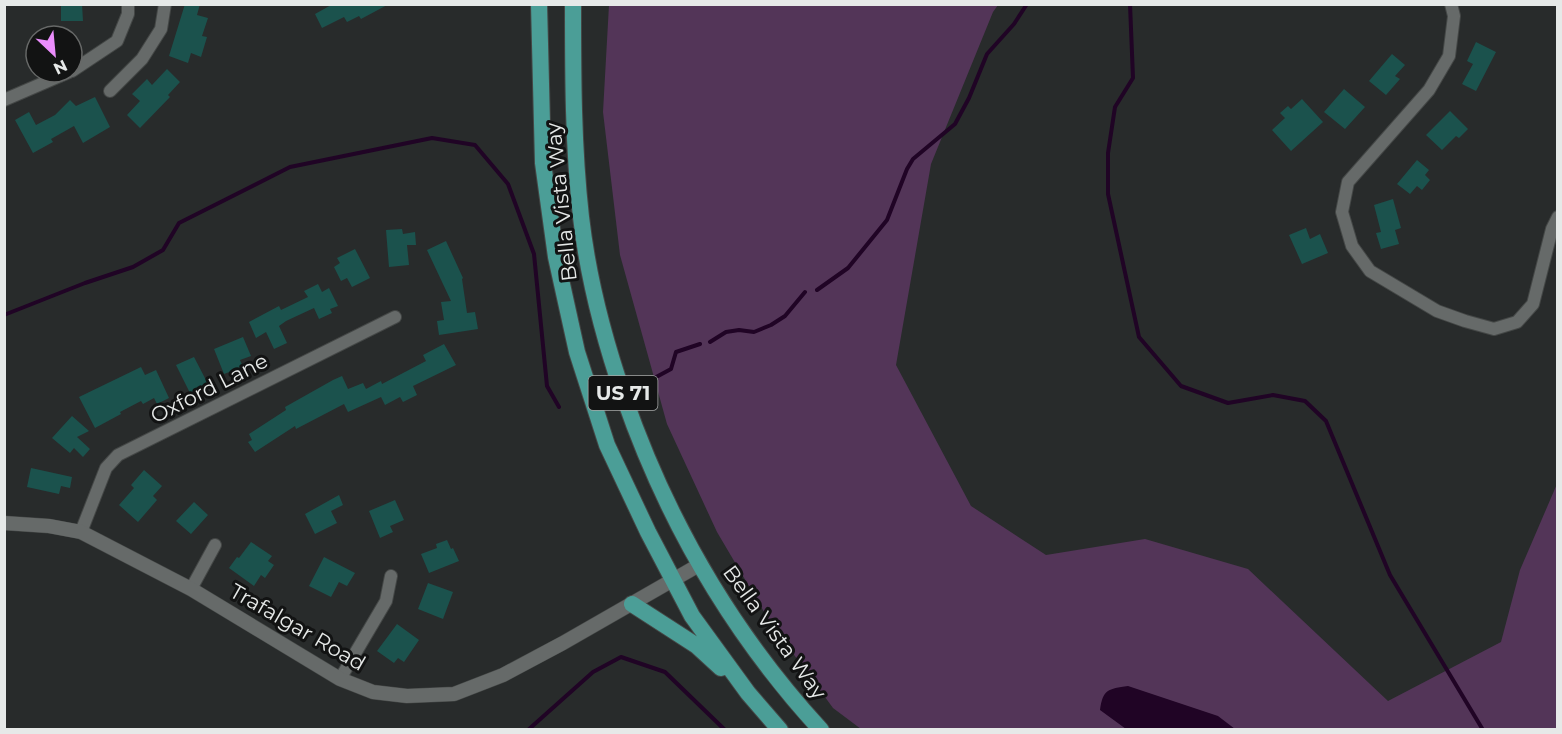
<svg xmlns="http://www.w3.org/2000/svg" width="1562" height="734" viewBox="0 0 1562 734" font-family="Montserrat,sans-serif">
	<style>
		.green { fill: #533558 }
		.water { fill: #200425 }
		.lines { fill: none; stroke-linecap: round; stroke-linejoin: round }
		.stream { stroke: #200425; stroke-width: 4 }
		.building { fill: #1b524d }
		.minor-casing { stroke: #444746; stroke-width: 14 }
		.tertiary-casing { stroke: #444746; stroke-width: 15 }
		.primary-casing { stroke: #444746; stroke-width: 18 }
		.minor { stroke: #666a69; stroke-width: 12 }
		.tertiary { stroke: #666a69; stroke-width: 14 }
		.primary { stroke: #4b9e97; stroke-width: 16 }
		.labels { text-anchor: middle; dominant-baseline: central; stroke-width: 6; stroke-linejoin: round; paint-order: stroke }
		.shield { fill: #121313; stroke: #a6a9a8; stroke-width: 1.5 }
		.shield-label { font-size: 20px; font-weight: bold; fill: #e6e9e8 }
		.street-label { font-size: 21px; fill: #e6e9e8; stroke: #121313 }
	</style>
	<rect width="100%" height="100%" fill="#282b2b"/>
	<path class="green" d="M609,5H998L993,12L931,164L896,365L971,506L1046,555L1145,539L1248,569L1388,701L1501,642L1520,570L1557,484V729H861L833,708L770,622L717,532L667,424L620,255L603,112Z"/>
	<path class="water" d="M1128,686L1218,716L1235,729H1126L1100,710C1103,689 1108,689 1128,686Z"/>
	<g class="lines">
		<path class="stream" d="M1130,4L1133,78L1115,107L1108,153V194L1139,337L1181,386L1228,403L1273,395L1305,401L1326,421L1390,575L1483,730
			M817,290L848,268L887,220L907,169L913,159L955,124L969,98L987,54L1014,24L1027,4
			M4,315L85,283L133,267L163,250L179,223L290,167L432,138L475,145L508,184L534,254L547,386L559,407
			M710,342L726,332L739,330L754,332L771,325L785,316L805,292
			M647,382L671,369L676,352L700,344
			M528,730L593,672L621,657L665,672L725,730"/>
	</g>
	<path class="building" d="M61,4H82L83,21H61Z
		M185,4H200L197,15L208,18L202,36L207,37L201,57L191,53L188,63L169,56Z
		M333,4H389L361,19L359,16L347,22L344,17L322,28L315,14Z
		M1476,42L1496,52L1476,91L1462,84L1473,64L1467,61Z
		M1392,54L1405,65L1395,76L1400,79L1386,95L1369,81Z
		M167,69L180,82L168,95L170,97L140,128L127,115L140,101L132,94L147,79L152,85Z
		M1344,89L1365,107L1345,129L1324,112Z
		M95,97L110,127L83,143L74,126L51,139L53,142L33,153L15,120L29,112L36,125L55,115L70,100L76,106Z
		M1302,99L1323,122L1291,151L1272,130L1285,118L1280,113L1288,106L1291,109Z
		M1450,111L1468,129L1459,138L1456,136L1442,150L1426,135Z
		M1417,160L1429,170L1425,175L1430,180L1422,190L1417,186L1410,194L1397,184Z
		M1393,199L1401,228L1395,230L1399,244L1381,249L1376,233L1381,232L1374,205Z
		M1306,228L1310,239L1320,234L1328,253L1302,264L1289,235Z
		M402,229L403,234L415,232L416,245H407L409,265L389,267L386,230Z
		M446,241L463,278L462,279L467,313L475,312L478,329L439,335L437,321L444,320L441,302L451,301L427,250Z
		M355,249L370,278L352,287L347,278L341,281L334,267L340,263L337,258Z
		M318,284L322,292L329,288L338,306L330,309L332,313L319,319L314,308L286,321L279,326L287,343L274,349L266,332L256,338L249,322L279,306L281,310L308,297L304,291Z
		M243,337L251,356L240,360L243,367L224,374L214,349Z
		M444,344L456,365L413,386L417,395L403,402L400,397L385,405L381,397L348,412L344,404L296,429L295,426L255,452L248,442L252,440L249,434L286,410L285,407L333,380L342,376L348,389L363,383L366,389L381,381L382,384L426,361L423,355Z
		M194,357L208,384L190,393L176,365Z
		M141,367L145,375L156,370L169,398L157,404L154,398L143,404L141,401L120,412L121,414L95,428L79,397Z
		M72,416L89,431L77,437L90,449L83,457L74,448L70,453L52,438Z
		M31,468L72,477L70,488L61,486L59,494L27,487Z
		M144,470L162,486L153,496L157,500L138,522L119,505L134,488L131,485Z
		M339,495L343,505L331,511L337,523L315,534L305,514Z
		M395,500L404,520L390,526L393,532L380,538L369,511Z
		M194,502L208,515L191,534L176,521Z
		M447,540L451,549L453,548L459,561L429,573L421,554L437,548L436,544Z
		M251,542L272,556L268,561L274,565L265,578L261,575L254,586L229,568L237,557L239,558Z
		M324,557L355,573L347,586L339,582L331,597L309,586Z
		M428,583L453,592L443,619L418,609Z
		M397,624L419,640L404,662L398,658L394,663L377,651Z"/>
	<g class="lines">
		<defs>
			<path id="minor" d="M1451,4L1454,16L1449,56L1429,90L1348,182L1342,212L1352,246L1370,271L1437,311L1465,321L1494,329L1517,322L1533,304L1552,229L1558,217
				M72,71L117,41L128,14V4
				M110,91L142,59L161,29L165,4
				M4,100L69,72
				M81,532L106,468L118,455L395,317
				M191,589L215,545
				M340,679L386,601L391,576"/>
			<path id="tertiary" d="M4,523L49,526L81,532L191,589L340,679L373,692L407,696L454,694L503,675L563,643L699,565"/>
			<path id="primary" d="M539,4L543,163L556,257L577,352L607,445L648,532L692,616L748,693L780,730
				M573,4C573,75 573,146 581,217C588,278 604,339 624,397C667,521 732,633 821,730
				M632,604L697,646L721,668"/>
		</defs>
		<use href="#minor" class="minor-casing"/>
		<use href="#tertiary" class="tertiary-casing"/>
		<use href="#primary" class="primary-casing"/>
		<use href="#minor" class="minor"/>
		<use href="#tertiary" class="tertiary"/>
		<use href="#primary" class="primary"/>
	</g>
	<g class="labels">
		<rect class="shield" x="588.5" y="376" width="69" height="34" rx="4.5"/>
		<g class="shield-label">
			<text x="623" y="393">US 71</text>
		</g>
		<g class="street-label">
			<text transform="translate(561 202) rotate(-96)">Bella Vista Way</text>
			<text transform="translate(209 388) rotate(-27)">Oxford Lane</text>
			<text transform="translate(298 627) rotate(30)">Trafalgar Road</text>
			<text transform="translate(775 632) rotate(54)">Bella Vista Way</text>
		</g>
	</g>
	<rect width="1562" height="734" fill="none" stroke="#e6e9e8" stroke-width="12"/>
	<g transform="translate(54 54) rotate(154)"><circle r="28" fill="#121313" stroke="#676968" stroke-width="1.5"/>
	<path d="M0-4.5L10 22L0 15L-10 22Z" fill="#eb8dfc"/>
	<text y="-9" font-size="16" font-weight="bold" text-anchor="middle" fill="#e6e9e8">N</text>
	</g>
</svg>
